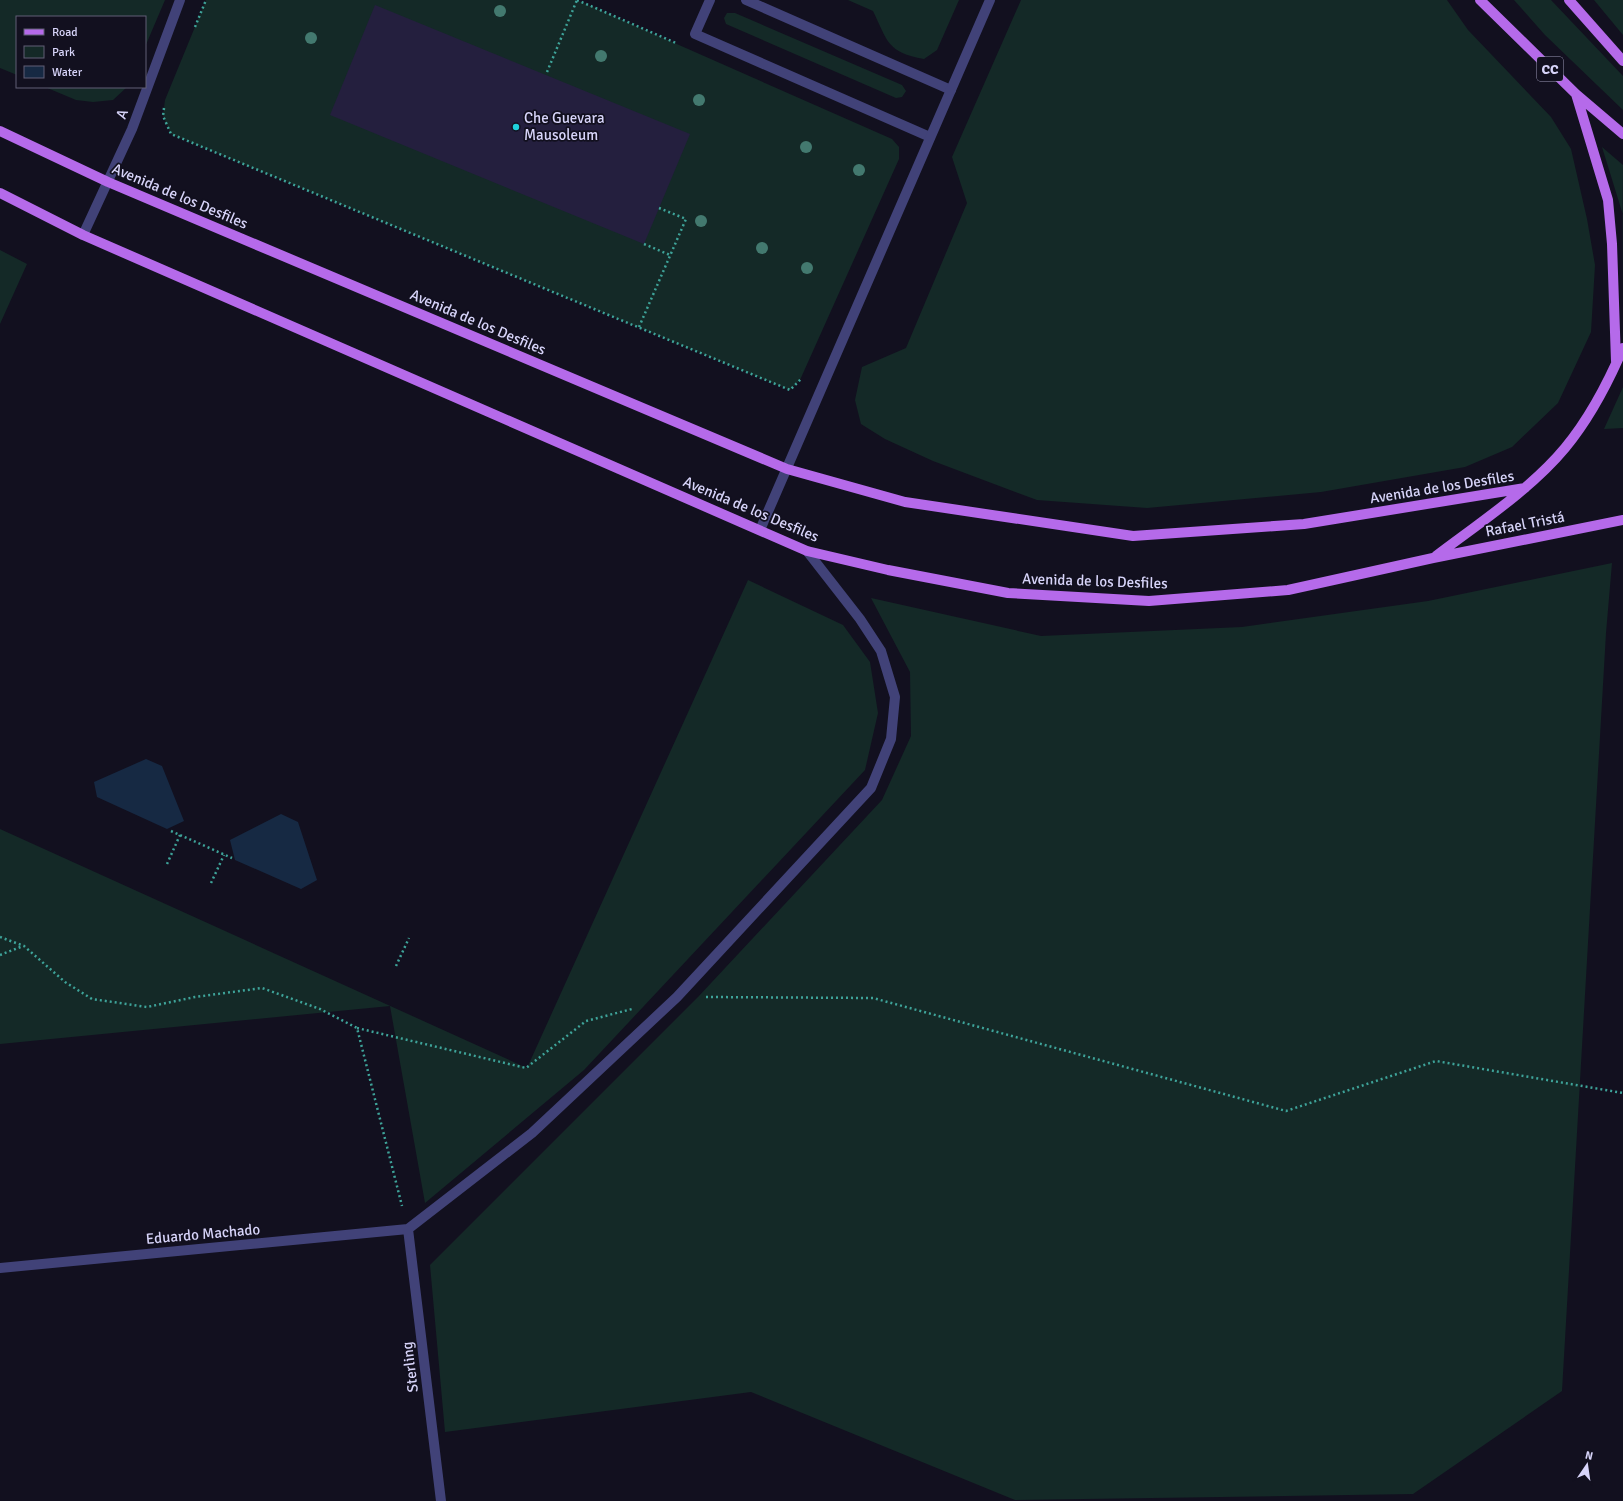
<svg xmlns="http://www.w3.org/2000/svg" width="1623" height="1501" viewBox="0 0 1623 1501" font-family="Signika,sans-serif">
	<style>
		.green { fill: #142927 }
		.water { fill: #162943 }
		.building { fill: #241f3e }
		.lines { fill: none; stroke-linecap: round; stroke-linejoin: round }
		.path { stroke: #3ea399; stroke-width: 2.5; stroke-dasharray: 2 3; stroke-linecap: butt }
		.pedestrian { stroke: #414278; stroke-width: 10 }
		.minor { stroke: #414278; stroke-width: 10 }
		.tertiary { stroke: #414278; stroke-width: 10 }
		.primary { stroke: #b56aea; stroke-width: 10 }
		.tree { fill: #43796f }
		.poi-dot { fill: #1fd0db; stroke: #12101f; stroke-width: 1.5 }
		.labels { text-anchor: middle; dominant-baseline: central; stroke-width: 3.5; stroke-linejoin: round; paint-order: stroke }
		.shield { fill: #12101f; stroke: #9c99b8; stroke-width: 1 }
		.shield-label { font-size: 14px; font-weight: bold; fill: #d7d4f9 }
		.street-label { font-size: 15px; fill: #d7d4f9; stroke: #12101f }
		.poi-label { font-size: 15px; fill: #d7d4f9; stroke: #12101f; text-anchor: start }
	</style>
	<rect width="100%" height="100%" fill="#12101f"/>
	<path class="green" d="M0,0H165L145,47V17H17V75L0,68Z
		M206,0H577L892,139L899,147V159L800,380L790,390L171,134L163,116L165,100Z
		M848,0H959L937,50L924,59C887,52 888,42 873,11Z
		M1021,0H1447L1468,30L1551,117L1571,149L1587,219L1595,265L1591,332L1558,403L1512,447L1465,467L1321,492L1147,508L1037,500L933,461L885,439L861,424L855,400L862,367L906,348L967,203L952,157Z
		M1514,0H1551L1623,76V110L1545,35Z
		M1594,0H1623V35Z
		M727,13H735L902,85L906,91L902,97L896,98L726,24L724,18Z
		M45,87H127L113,100L93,102L76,100Z
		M1602,147L1623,165L1622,308L1623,215Z
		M0,250L27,264L0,324Z
		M1623,387V428L1604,429Z
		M1612,563L1606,633L1562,1391L1413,1494L1015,1500L751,1392L445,1432L430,1265L698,997L882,800L911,736L910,672L871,598L1041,636L1242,627L1428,601Z
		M748,580L843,625L870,662L878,713L865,770L584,1070L425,1203L390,1006L0,1044V829L527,1068Z"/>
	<path class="water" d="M146,759L162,766L184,821L167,829L97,797L94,782Z
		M281,814L298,822L317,880L301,889L235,860L230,840Z"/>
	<path class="building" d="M375,5L690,134L644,244L330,115Z"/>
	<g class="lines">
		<path class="path" d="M577,0L676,43
			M195,27L206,0
			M547,72L577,0
			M164,108L163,116L171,134L790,390L801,379
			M644,244L670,255
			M639,327L686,219L659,208
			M171,831L232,858
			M167,864L180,835
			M211,883L224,855
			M0,937L24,946L65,982L92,999L147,1007L195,997L262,988L320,1009L357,1028L402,1206
			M0,955L23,946
			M396,966L409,938
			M706,997L873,998L1286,1111L1436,1061L1623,1093
			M357,1028L526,1068L586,1021L632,1009"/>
		<path class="pedestrian" d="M710,0L695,34L930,137
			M746,0L951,90"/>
		<path class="minor" d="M408,1229L532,1133L677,997L871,788L891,739L895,697L881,651L860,619L807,551
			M408,1229L441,1501
			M0,1268L408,1229"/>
		<path class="tertiary" d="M83,235L132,129L180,0
			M760,530L990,0"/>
		<path class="primary" d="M1480,0L1576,94L1623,134
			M1569,0L1623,61
			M1576,94L1608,200L1612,244L1616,361
			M0,131L108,182L787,469L905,502L1133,536L1304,524L1525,488
			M0,193L83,235L807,551L888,570L1008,593L1149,601L1288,590L1433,558L1623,520
			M1436,556C1478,524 1531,489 1565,448C1589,419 1608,383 1623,348"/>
	</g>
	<g class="tree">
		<circle cx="500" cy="11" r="6"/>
		<circle cx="311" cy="38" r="6"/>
		<circle cx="601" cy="56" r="6"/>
		<circle cx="699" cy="100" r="6"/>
		<circle cx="806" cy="147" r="6"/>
		<circle cx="859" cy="170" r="6"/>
		<circle cx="701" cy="221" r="6"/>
		<circle cx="762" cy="248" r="6"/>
		<circle cx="807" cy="268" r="6"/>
	</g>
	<circle class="poi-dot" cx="516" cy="127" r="4"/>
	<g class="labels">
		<rect class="shield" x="1537" y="57" width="26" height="24" rx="3"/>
		<g class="shield-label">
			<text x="1550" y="69">CC</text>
		</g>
		<g class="street-label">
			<text transform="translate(122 114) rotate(-69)">A</text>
			<text transform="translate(180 196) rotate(23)">Avenida de los Desfiles</text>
			<text transform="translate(478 322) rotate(23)">Avenida de los Desfiles</text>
			<text transform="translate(1442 487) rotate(-9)">Avenida de los Desfiles</text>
			<text transform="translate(751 509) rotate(23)">Avenida de los Desfiles</text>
			<text transform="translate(1525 524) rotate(-11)">Rafael Tristá</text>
			<text transform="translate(1095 581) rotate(2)">Avenida de los Desfiles</text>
			<text transform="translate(203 1234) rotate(-5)">Eduardo Machado</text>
			<text transform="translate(410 1367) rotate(-97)">Sterling</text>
		</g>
		<g class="poi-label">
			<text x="524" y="118">Che Guevara<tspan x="524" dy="17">Mausoleum</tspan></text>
		</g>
	</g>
	<rect x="16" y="16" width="130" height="72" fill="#12101f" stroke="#615e76"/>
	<rect x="24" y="29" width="20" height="6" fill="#b56aea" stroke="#615e76"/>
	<text x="52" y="36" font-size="12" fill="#d7d4f9">Road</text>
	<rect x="24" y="46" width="20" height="12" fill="#142927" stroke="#615e76"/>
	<text x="52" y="56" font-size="12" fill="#d7d4f9">Park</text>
	<rect x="24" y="66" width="20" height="12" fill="#162943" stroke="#615e76"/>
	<text x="52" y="76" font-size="12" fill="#d7d4f9">Water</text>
	<g transform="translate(1587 1465) rotate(13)" stroke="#12101f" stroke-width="3" paint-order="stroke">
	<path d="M0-3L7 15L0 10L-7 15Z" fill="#d7d4f9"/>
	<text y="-6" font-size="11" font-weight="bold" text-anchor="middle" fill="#d7d4f9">N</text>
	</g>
</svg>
